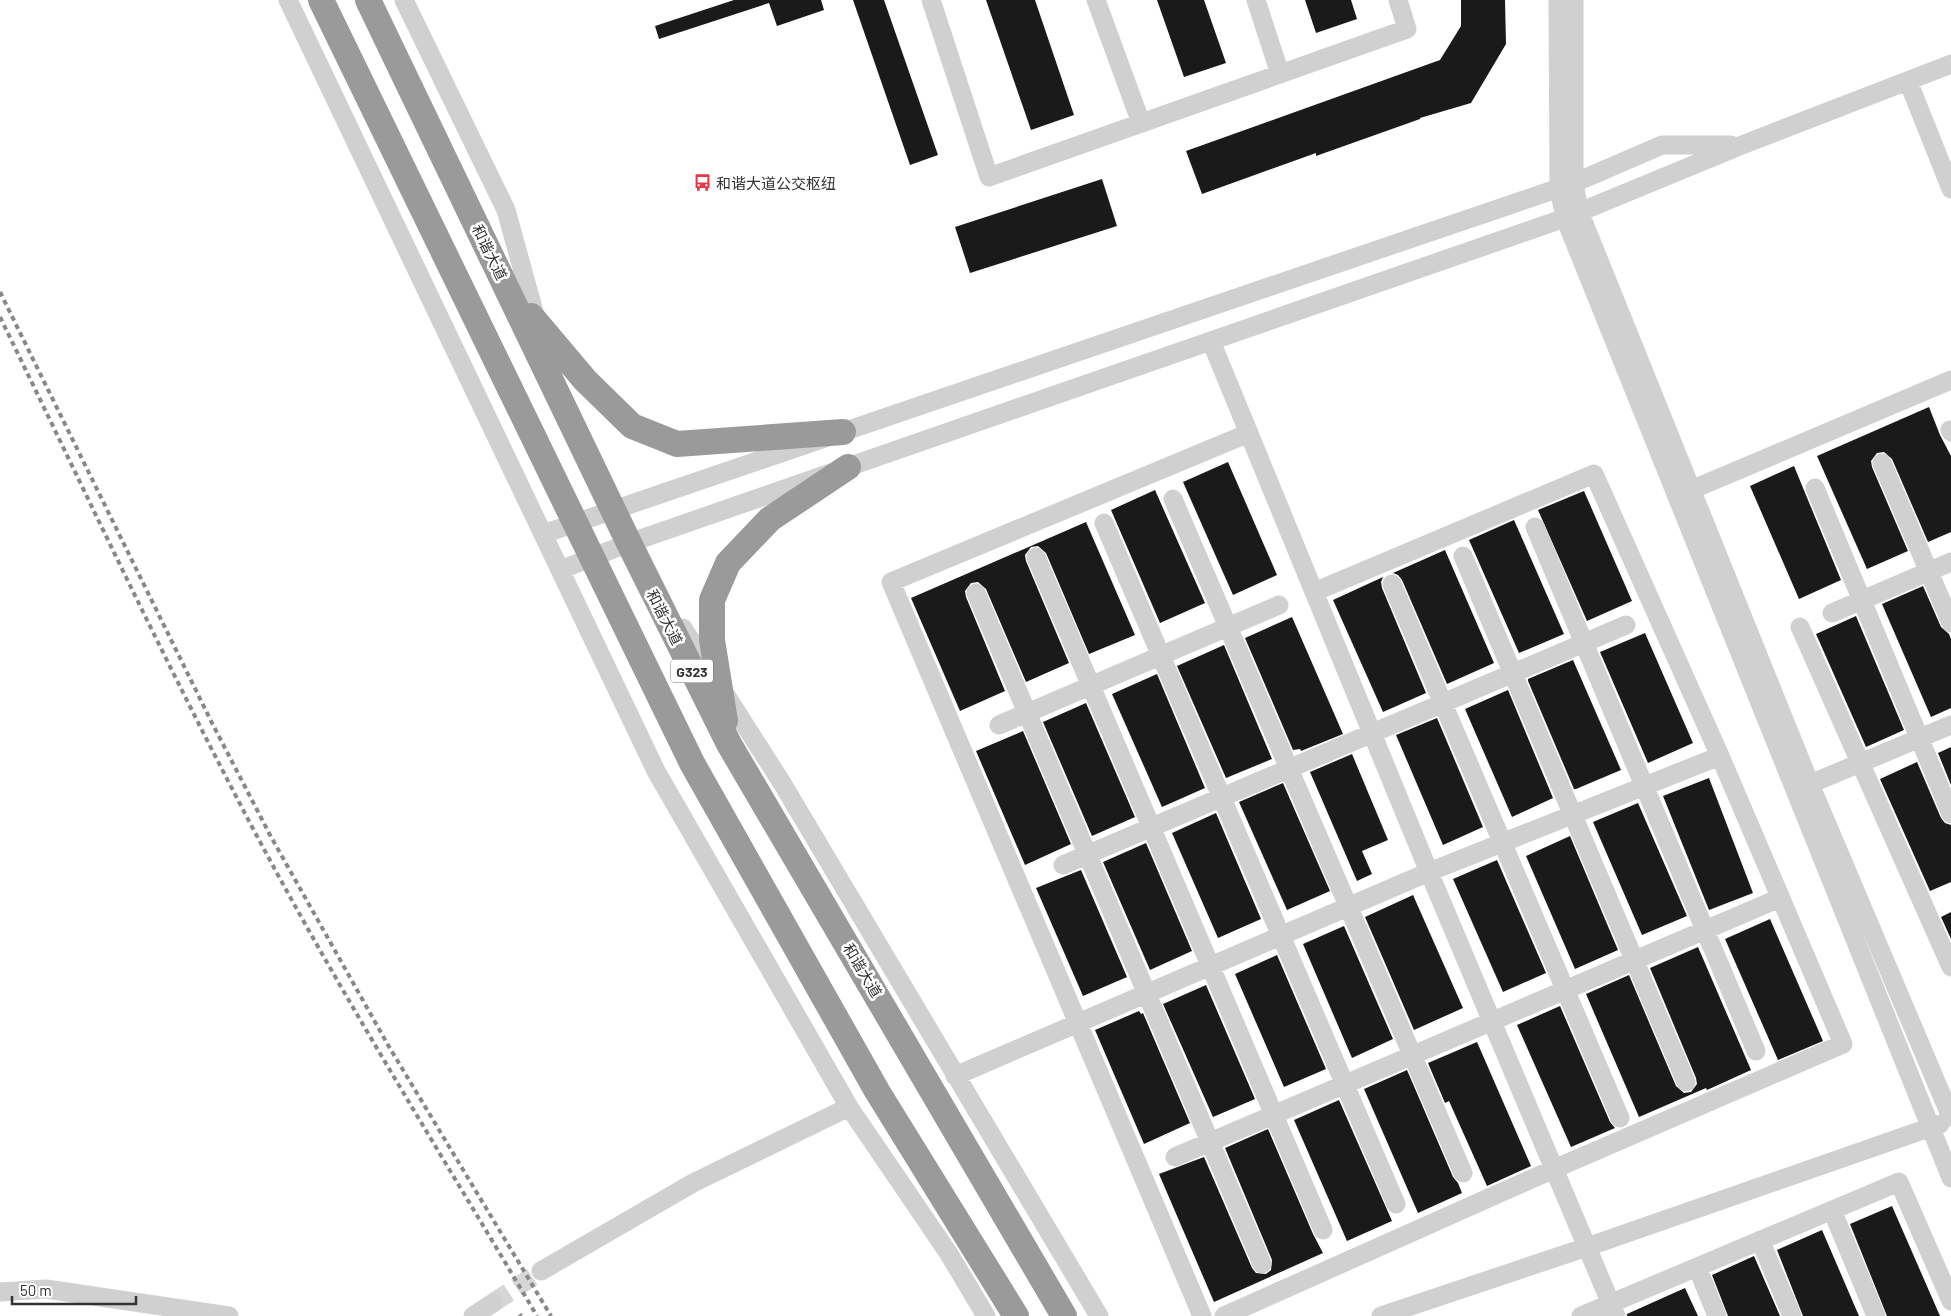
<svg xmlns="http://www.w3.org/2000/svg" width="1951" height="1316" viewBox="0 0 1951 1316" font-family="Barlow,'Noto Sans SC',sans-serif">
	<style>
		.building { fill: #1a1a1a }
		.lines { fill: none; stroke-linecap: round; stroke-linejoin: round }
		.minor-tunnel { stroke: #d6d6d6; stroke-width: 19; stroke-dasharray: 19 9; stroke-linecap: butt }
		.minor { stroke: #d0d0d0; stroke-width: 19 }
		.highway { stroke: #9a9a9a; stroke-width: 26 }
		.rail { stroke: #888; stroke-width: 4; stroke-dasharray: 5 4; stroke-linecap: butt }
		.labels { text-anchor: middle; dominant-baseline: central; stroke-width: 5; stroke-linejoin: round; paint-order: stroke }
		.shield { fill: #fff; stroke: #707070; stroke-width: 1 }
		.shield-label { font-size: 14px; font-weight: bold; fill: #333 }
		.poi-label { font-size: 15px; fill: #333; stroke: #fff; text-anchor: start }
		.street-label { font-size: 15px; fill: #333; stroke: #fff }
	</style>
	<rect width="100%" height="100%" fill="#fff"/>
	<path class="building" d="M734,0H821L824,10L777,26L769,3L659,39L655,26Z
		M853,0H884L938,155L910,165Z
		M986,0H1035L1074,115L1031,130Z
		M1157,0H1204L1226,63L1184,77Z
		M1305,0H1351L1357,19L1316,33Z
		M1461,0H1505L1506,44L1471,103L1420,118V119L1316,156V153L1202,194L1186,151L1440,60L1461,26Z
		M1102,179L1117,226L970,273L955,227Z
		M1929,407L1940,435L1951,456V532L1928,542L1892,459L1884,452L1877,453L1871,461L1872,467L1908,551L1867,569L1817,456Z
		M1228,462L1277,575L1233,595L1183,482Z
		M1794,466L1841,580L1799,599L1750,486Z
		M1155,490L1205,603L1160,623L1111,510Z
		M1584,491L1632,601L1587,621L1538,510Z
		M1514,520L1564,634L1519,653L1469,540Z
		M1086,522L1135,635L1089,654L1046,553L1038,546L1031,547L1025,555L1026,561L1069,663L1026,682L986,589L978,582L971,583L965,591L966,597L1005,691L960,711L911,598Z
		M1445,550L1494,663L1447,684L1402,580L1398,575L1393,573Z
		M1383,577L1381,582L1382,588L1426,693L1383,712L1333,600Z
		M1923,586L1941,627L1949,634L1951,639V708L1931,717L1882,604Z
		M1856,616L1904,730L1866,747L1816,634Z
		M1292,617L1343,734L1301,751L1300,749L1293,750L1245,638Z
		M1645,633L1693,743L1648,763L1600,652Z
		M1224,645L1272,759L1226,778L1177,666Z
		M1573,660L1621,770L1576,789H1574L1528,681V679Z
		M1157,674L1205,788L1162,807L1112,694Z
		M1508,690L1553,798L1512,817L1465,709Z
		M1086,703L1135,817L1092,836L1043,722Z
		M1437,718L1483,827L1443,845L1396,735Z
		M1023,731L1071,844L1025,865L976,751Z
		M1951,747V785L1938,753Z
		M1352,754L1388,840L1362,851L1372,874L1357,881L1310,772Z
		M1917,762L1941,818L1945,823L1951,825V882L1930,891L1880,779Z
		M1709,778L1753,893L1709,910L1663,796Z
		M1283,783L1330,891L1287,910L1239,802Z
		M1638,803L1687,916L1642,935L1593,822Z
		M1216,813L1261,919L1218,938L1172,833Z
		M1570,836L1618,950L1575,969L1526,856Z
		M1146,843L1192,951L1150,970L1103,862Z
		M1497,860L1546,973L1503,992L1453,879Z
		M1081,870L1127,977L1083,996L1036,888Z
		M1413,895L1463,1008L1414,1030L1365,917Z
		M1951,912V939L1941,917Z
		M1770,919L1823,1041L1778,1060L1725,939Z
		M1344,926L1393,1039L1352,1058L1303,944Z
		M1698,947L1751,1070L1707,1090L1706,1088L1639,1117L1586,994L1629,975L1676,1086L1684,1093L1691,1092L1697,1084L1696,1078L1650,968Z
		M1277,955L1326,1069L1284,1087L1235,974Z
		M1206,985L1255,1099L1213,1117L1163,1004Z
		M1560,1006L1610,1122L1615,1128L1571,1147L1517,1025Z
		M1139,1011L1141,1014L1143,1013L1190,1123L1144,1144L1095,1030Z
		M1477,1042L1531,1166L1487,1186L1449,1101L1445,1103L1428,1063Z
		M1407,1070L1453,1177L1458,1183L1462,1193L1418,1213L1364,1089Z
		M1339,1100L1392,1221L1347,1241L1294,1120Z
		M1268,1129L1313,1234L1323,1253L1214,1302L1159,1174L1204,1157L1252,1268L1256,1273L1266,1274L1271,1270L1272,1260L1225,1148Z
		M1892,1206L1940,1316H1887L1850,1224Z
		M1822,1230L1859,1316H1803L1777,1250Z
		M1754,1256L1780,1316H1728L1712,1275Z
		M1685,1288L1698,1316H1627V1314Z"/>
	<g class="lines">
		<path class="minor-tunnel" d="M493,1303L541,1271"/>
		<path class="minor" d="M288,0L656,771L849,1107L949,1254L986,1316
			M404,0L506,210L538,326
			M931,0L989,177L1407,29
			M1096,0L1141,123
			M1256,0L1280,74
			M1398,0L1407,29
			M1558,0L1559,188L1565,218L1951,1178
			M1574,0V183L1579,211L1810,784L1951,1117
			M1908,81L1951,189
			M1211,341L1429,872L1616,1316
			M1950,430L1951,432
			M1882,463L1951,623
			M1815,488L1951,814
			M1691,490L1951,380
			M1173,499L1463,1173
			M1104,523L1396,1204
			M1535,527L1756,1051
			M543,534L1574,183L1662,145H1731
			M1463,556L1686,1082
			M1036,557L1323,1230
			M560,570L629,543L1565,218L1742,145L1951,64
			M1392,584L1620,1118
			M1314,592L1594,474L1720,756
			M976,593L1262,1264
			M1832,613L1951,562
			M1800,627L1951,967
			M683,628L782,783L1099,1316
			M999,725L1279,605
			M1810,784L1951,725
			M1063,865L1626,625
			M955,1076L1429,872L1720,756L1843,1044L1554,1169L1224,1316
			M1175,1157L1780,898
			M1832,1210L1876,1316
			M1760,1240L1792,1316
			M1697,1267L1717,1316
			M541,1271L693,1183L849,1107
			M0,1292L46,1289L229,1316
			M473,1316L493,1303
			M1202,1316L891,582L1249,433
			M1381,1316L1587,1247L1940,1124
			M1581,1316L1899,1182L1951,1301"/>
		<path class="highway" d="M321,0L692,763L877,1091L1016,1316
			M368,0L629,543L729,744L1064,1316
			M531,316L585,380L632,426L677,444L843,432
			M725,721L712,640V600L728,563L770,519L848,467"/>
		<path class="rail" d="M0,292L211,721L270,835L388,1045L551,1316
			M0,317C85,491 167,667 258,838C345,1001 443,1157 537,1316
			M520,1314L521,1316"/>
	</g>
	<defs>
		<symbol id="bus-bare" viewBox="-9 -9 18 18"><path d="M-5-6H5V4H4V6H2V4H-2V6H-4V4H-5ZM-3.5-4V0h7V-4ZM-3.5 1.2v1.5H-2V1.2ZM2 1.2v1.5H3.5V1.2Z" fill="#e63946" stroke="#fff" stroke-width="2.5" paint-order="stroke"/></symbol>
	</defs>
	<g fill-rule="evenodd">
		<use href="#bus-bare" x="690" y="170" width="25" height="25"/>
	</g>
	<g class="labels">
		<rect class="shield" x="671" y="659.5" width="42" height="23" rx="4"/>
		<g class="shield-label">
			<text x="692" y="671">G323</text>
		</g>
		<g class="poi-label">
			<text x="716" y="183">和谐大道公交枢纽</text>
		</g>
		<g class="street-label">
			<text transform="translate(490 252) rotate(64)">和谐大道</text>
			<text transform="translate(665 617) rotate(63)">和谐大道</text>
			<text transform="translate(863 970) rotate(59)">和谐大道</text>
		</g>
	</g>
	<path d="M12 1296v8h124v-8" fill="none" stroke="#333333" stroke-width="2.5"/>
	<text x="20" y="1296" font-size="15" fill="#333333" stroke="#ffffff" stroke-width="4" paint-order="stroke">50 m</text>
</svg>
